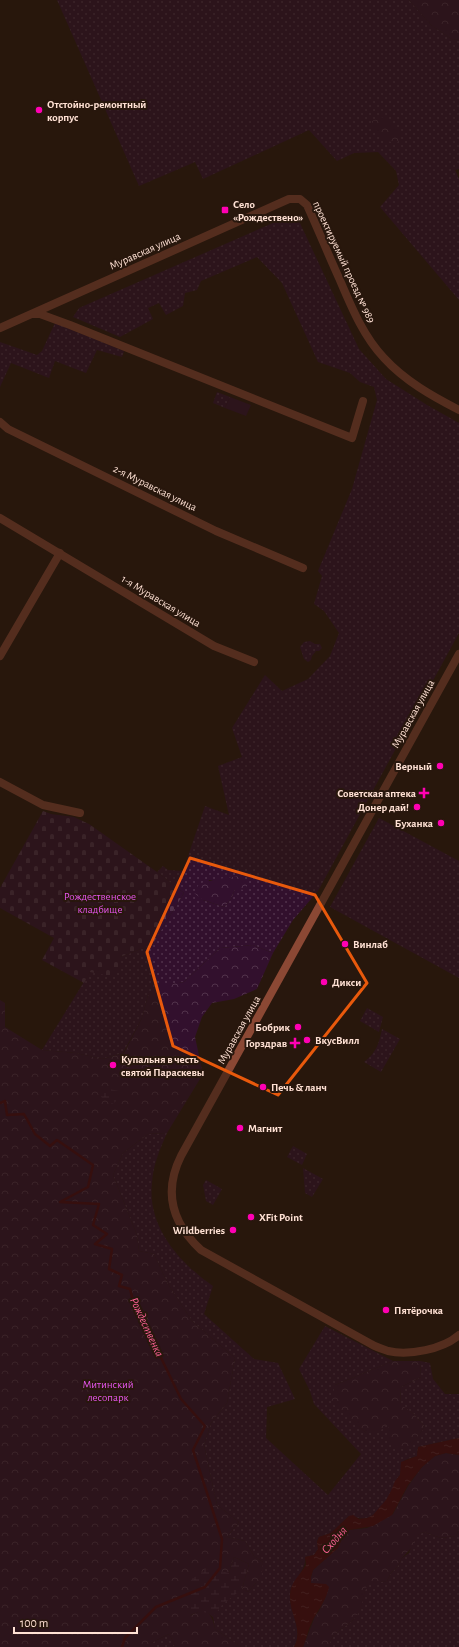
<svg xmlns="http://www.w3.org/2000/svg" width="459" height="1647" viewBox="0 0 459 1647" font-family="'Alegreya Sans',sans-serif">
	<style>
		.grass { fill: url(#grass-dots); fill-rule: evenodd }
		.forest { fill: url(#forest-crowns) }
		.wetland { fill: url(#wetland-marsh) }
		.cemetery { fill: url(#cemetery-stones) }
		.garden { fill: #32102d }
		.water { fill: url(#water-ripples) }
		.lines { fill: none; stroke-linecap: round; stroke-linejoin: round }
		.stream { stroke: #480510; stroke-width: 2.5 }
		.minor { stroke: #8b4834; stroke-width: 8 }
		.marked { fill: none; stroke: #e8590c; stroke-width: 3; stroke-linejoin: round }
		.poi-dot { fill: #ff00b3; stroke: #28170d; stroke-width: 1.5 }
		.labels { text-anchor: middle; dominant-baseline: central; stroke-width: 4; stroke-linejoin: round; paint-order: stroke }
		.poi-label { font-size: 11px; font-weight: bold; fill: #ffe1d4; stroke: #28170d; text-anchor: start }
		.street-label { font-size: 11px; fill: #ffe1d4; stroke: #28170d }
		.park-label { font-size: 11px; fill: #e354ea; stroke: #28170d }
		.water-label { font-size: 12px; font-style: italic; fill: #ff6297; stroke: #28170d }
	</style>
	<defs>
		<pattern id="grass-dots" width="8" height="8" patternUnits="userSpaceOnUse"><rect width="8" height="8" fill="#32102d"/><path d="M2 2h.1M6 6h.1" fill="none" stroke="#51324b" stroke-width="1.8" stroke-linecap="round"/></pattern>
		<pattern id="forest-crowns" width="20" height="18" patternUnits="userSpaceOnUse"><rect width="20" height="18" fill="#32102d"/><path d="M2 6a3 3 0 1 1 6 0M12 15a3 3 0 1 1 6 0" fill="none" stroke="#51324b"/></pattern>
		<pattern id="wetland-marsh" width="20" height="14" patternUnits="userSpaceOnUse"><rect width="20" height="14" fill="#32102d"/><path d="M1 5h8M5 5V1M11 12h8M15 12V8" fill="none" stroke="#51324b"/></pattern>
		<pattern id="cemetery-stones" width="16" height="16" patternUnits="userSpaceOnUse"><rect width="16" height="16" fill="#32102d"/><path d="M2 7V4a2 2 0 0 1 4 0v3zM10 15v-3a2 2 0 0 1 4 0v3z" fill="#51324b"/></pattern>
		<pattern id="water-ripples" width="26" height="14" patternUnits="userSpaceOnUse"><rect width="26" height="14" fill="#480510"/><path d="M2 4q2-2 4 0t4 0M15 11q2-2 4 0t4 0" fill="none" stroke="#632932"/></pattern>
	</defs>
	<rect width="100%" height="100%" fill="#28170d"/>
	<path class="grass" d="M57,0H409L431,25L453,40L459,39V169L455,170L459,179V300L380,207L399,185L396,171L378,152L354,153L337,161L309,130L203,179L195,162L139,186Z
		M289,216L299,221L359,349L386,379L427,405L459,423V633L318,891L293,920L273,953L253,945L220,948L184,982L161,986L148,995L142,1018L123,1053L102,1059L76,1053L42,1050L90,972L120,957L152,945L184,893L157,872L163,866L168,870L183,871L205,806L229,815L218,766L242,757L232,728L265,675L282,691L308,679L330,656L339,633L324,611L314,604L322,576L318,571L352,489L377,400L374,387L360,382L350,373L318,362L282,283L257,257L201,281L197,290L185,293L183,306L166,315L159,303L148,308L153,319L120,337L73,317L79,308ZM240,876L231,899L224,907L203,900L209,880H219Z
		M55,323L124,351L122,357L97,350L86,373L55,361L49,378L11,363L0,387V342L37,355L42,351Z
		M217,392L230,397L225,408L213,403Z
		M310,641L315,644H320L322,648L319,651H316L312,656L311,660L308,662L304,659L300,647L304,642Z
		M379,818L459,861V978L330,907Z
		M367,1008L383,1017L379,1032L360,1021Z
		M382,1029L400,1039L381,1072L364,1062C376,1053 379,1044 382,1029Z
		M167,1133C160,1149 153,1165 152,1183C147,1227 180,1263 213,1286L204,1314L254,1359L278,1363L295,1399L267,1407L266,1438L328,1495L361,1454L314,1404L310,1391L299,1369L325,1326L393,1361L335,1385L349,1417L366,1433L388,1422L406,1450L425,1427L414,1414L400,1405L401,1387L421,1377L420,1361L430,1363L433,1379L445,1394H459V1438L418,1447L417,1456C399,1462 404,1459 400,1475C395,1480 394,1486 391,1492C387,1500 377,1515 368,1518C362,1520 355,1517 349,1516L331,1533L319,1537L317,1541L318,1549L314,1555L305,1557C307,1572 291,1580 290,1595C289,1613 304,1628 294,1647H241L215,1629L213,1617L208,1613L206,1569L248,1592L256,1583L263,1562L254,1556L245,1541L227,1537L239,1522L217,1505L204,1445L211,1423L227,1403L235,1358L192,1321L168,1284L154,1254L139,1251L137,1235L113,1175L123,1153L148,1134Z
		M293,1146L307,1154L302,1165L287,1157Z
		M303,1168L323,1179L312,1197L305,1193Z
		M206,1180L222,1189L213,1205L206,1201L203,1185Z
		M459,1529V1647H330C328,1634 347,1627 354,1619C363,1610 362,1594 368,1583L387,1581L391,1573L398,1566L402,1558L409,1553L415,1536L424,1532L441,1538L456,1536Z
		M169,1634L175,1645L173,1647H151V1643Z"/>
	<path class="forest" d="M409,0H459V39L453,40L431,25Z
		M382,117L391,123L401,136L397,143L387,141L372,128V121Z
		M240,876L249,881L245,890L235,889L231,899L224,907L203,900L194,893L199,884C212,879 227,878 240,876Z
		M253,945L273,953L257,989L234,999L212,1003L202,1017L195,1037L203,1074L167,1133L148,1134L123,1153L113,1175L137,1235L139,1251L154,1254L168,1284L192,1321L235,1358L227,1403L211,1423L204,1445L217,1505L239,1522L227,1537L245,1541L254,1556L263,1562L261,1581L256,1583L248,1592L242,1589L249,1564L234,1557L229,1573L190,1616C206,1606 212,1613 215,1629L241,1647H173L175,1645L169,1634L151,1643V1647H0V1000L5,1003V1027L42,1050L76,1053L102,1059L124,1053L142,1018L148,995L161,985L184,982L220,948Z
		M393,1361H420L421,1377L401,1387L400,1404L414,1414L425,1427L407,1450L388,1444V1423L378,1433H366L331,1402L335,1385Z
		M446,1453L459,1455V1529L456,1536L441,1538L424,1532L416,1536L414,1545L402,1558L398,1566L391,1573L387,1581L368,1584C362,1594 364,1610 354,1619C347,1627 328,1634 330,1647H303L315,1616L319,1611L326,1596L318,1584L313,1585L310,1581L313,1570L338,1548L342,1538L349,1530L367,1528L393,1514L408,1486L422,1467L435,1456Z"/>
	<path class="wetland" d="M99,1087L119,1091L120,1099L112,1104L101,1097Z
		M234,1557L249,1564L242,1589L222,1605L213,1617C205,1610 198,1611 189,1616L190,1581L206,1569L229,1573Z"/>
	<path class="cemetery" d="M43,811L51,814L74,817L89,824L157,872L184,893L152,945L120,957L119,968L111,976L90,972L84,983L42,960L54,938L0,908V888Z"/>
	<path class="garden" d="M230,397L251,405L246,416L225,408Z"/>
	<path class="water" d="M459,1438V1455L446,1453L435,1456L422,1467L408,1485L392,1515L373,1526L349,1530L342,1538L338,1548L313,1570L311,1577V1583L326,1584L329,1587C327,1597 320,1608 315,1616C309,1626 307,1637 303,1647H294C304,1629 289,1614 290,1595C290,1583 300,1575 306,1565L305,1557L314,1555L318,1549L317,1542L319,1537L331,1533L349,1516L353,1515L359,1519L367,1518L373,1515L386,1500L391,1491L395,1481L400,1475L401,1462L417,1456L418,1447Z"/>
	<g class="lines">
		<path class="stream" d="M0,1103L5,1101L7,1115L24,1114L35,1134L50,1146L57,1140L93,1165L88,1187L60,1202
			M60,1202L99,1204L93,1225L107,1234L95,1244L112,1249L109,1269L122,1275L119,1286L130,1289L133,1300L181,1399L205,1426L193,1450L222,1539L220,1568L205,1587L156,1607L125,1638L122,1647"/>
		<path class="minor" d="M33,314H40L70,325L352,438L363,401
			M0,328L289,199H300L307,205C318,229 328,254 339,278C351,306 363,336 384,358C405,381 432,396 459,410
			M0,422L8,429L216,531L303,568
			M0,518L214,646L254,662
			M459,654L181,1156C163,1192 172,1223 201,1250L371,1344C376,1347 382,1349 388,1351C409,1356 443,1349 459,1335
			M0,656L60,553
			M0,782L43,805L80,813"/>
	</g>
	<path d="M0 0H459V1647H0ZM190,858L315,895L367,983L278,1095L173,1046L147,952Z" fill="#28170d" fill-opacity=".55" fill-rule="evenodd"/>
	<path class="marked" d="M190,858L315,895L367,983L278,1095L173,1046L147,952Z"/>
	<g class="poi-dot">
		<circle cx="39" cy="110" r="4"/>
		<rect x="221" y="206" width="8" height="8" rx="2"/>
		<circle cx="440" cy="766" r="4"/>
		<path d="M422 787h4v4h4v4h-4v4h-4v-4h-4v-4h4z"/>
		<circle cx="417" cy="807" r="4"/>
		<circle cx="441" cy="823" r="4"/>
		<circle cx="345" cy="944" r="4"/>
		<circle cx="324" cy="982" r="4"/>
		<circle cx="298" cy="1027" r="4"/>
		<circle cx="307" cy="1040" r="4"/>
		<path d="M293 1037h4v4h4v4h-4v4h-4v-4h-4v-4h4z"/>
		<circle cx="113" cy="1065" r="4"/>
		<circle cx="263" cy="1087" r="4"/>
		<circle cx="240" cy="1128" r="4"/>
		<circle cx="251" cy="1217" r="4"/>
		<circle cx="233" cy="1230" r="4"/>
		<circle cx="386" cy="1310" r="4"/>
	</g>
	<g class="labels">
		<g class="poi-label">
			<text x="47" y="104">Отстойно-ремонтный<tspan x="47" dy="13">корпус</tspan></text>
			<text x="233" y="204">Село<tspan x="233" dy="13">«Рождествено»</tspan></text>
			<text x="432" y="766" text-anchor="end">Верный</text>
			<text x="416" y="793" text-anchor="end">Советская аптека</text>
			<text x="409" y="807" text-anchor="end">Донер дай!</text>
			<text x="433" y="823" text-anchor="end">Буханка</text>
			<text x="353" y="944">Винлаб</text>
			<text x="332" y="982">Дикси</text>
			<text x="290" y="1027" text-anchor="end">Бобрик</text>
			<text x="315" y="1040">ВкусВилл</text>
			<text x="287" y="1043" text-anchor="end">Горздрав</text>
			<text x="121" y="1059">Купальня в честь<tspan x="121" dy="13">святой Параскевы</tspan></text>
			<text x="271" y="1087">Печь &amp; ланч</text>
			<text x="248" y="1128">Магнит</text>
			<text x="259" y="1217">XFit Point</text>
			<text x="225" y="1230" text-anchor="end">Wildberries</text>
			<text x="394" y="1310">Пятёрочка</text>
		</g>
		<g class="street-label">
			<text transform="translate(145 251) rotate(-24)">Муравская улица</text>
			<text transform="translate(344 262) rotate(65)">проектируемый проезд № 989</text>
			<text transform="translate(155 488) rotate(26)">2-я Муравская улица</text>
			<text transform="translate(161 601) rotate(31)">1-я Муравская улица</text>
			<text transform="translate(413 714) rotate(-61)">Муравская улица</text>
			<text transform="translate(239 1030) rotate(-61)">Муравская улица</text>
		</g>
		<g class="park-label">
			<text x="100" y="896">Рождественское<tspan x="100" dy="13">кладбище</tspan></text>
			<text x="108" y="1384">Митинский<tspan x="108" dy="13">лесопарк</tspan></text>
		</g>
		<g class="water-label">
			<text transform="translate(147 1327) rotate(65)">Рождественка</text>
			<text transform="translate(334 1540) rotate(-49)">Сходня</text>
		</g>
	</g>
	<path d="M14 1627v6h123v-6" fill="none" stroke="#ffe1d4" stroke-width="2"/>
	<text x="20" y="1627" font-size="12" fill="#ffe1d4" stroke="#28170d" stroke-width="3" paint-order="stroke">100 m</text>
</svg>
